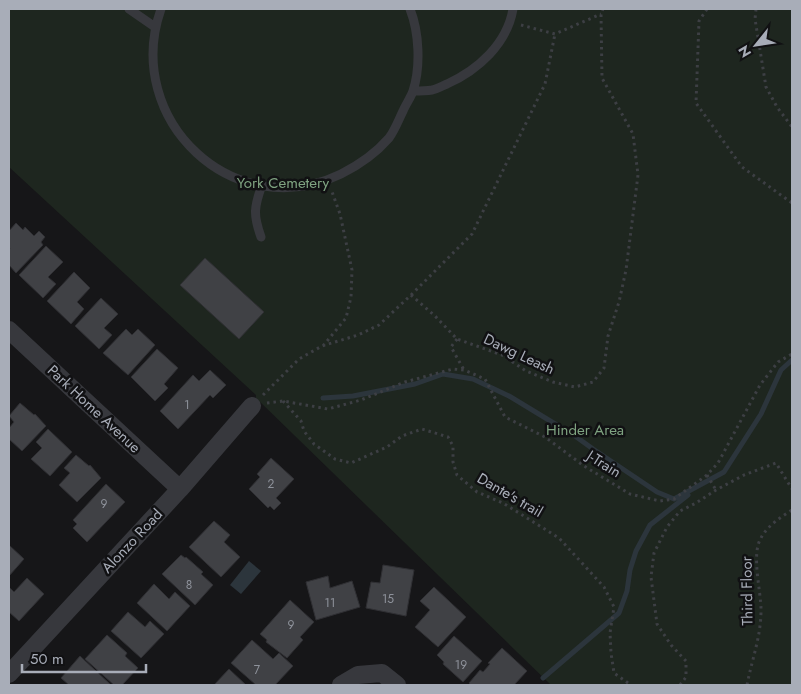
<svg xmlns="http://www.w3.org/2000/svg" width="801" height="694" viewBox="0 0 801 694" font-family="Jost,sans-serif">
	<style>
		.green { fill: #1e261f }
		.water { fill: #2c353c }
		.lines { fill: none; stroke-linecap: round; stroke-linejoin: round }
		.stream { stroke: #2c353c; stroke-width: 5 }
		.building { fill: #404145; stroke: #303034 }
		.path { stroke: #3d3f44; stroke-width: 3; stroke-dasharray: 2.5 4; stroke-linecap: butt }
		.lane { stroke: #37383d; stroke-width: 9 }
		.street { stroke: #37383d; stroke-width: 18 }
		.labels { text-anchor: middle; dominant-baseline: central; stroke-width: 5; stroke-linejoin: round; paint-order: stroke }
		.number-label { font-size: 12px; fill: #8e929b }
		.park-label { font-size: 15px; fill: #7fa381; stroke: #111113 }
		.street-label { font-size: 15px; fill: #a8adb8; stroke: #111113 }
	</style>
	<rect width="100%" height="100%" fill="#161618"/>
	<path class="green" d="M9,9H792V685H551L256,398V395L9,167Z"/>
	<path class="water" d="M249,561L261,571L241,594L230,585Z"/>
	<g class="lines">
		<path class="stream" d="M323,398L353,396L415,384L443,374L473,379L509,396L575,436L593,449L657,492L674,499L724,472L761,414L781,370L792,360
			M543,678L619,613L627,591L630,570L636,551L650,525L688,495"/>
	</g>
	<path class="building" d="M16,223L23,230L25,227L34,236L39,231L45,237L41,242L43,245L16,273L9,265V250L10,248L9,247V231Z
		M46,246L63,262L48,277L56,284L43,298L19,275Z
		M205,258L264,312L239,339L180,285Z
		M74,272L90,288L77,302L84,309L71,324L47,301Z
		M101,298L118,314L104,328L112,335L99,349L75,326Z
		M126,329L132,335L138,329L155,345L128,375L103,353Z
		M157,349L178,368L164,384L168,388L155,401L131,377Z
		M210,370L226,385L213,398L210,395L178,429L160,411L193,375L199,381Z
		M20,403L34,415L35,414L46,426L22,451L9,439V428L14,422L9,416Z
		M48,429L72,452L50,476L31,459L42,448L36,442Z
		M76,455L89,466L90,465L101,478L77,502L59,485L70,473L64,468Z
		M271,458L294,479L276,498L281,503L274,510L270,506L268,508L249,489L260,477L257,474Z
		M106,484L125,502L87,542L73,528L77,524L73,520Z
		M214,521L230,535L224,542L240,557L221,577L189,547Z
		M9,545L24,559L9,576Z
		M181,555L185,558L186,557L203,572L201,574L213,585L195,605L162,574Z
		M383,565L414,570L406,616L366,608L371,582L380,583Z
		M328,576L330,588L352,581L360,607L316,620L306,582Z
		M27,578L44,594L19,621L9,612V587L14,592Z
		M154,584L169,599L175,592L190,606L167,631L137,603Z
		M434,587L466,617L438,647L415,627L430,610L420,601Z
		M290,600L314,622L300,637L303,640L287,658L266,642L267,640L260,634Z
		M128,612L145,627L150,621L164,634L141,658L111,631Z
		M107,635L127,653L125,656L138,668L122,685H114L85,659Z
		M454,636L482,661L463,682L443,664L444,662L437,655Z
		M252,640L273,659L279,653L293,666L275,685H256L231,663Z
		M502,648L527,671L514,685H471L469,683L480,670L483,672L490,664L488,663Z
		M80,656L111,685H69L61,678Z
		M229,669L246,685H214Z"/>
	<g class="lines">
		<path class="path" d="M707,9L699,21L696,103L742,167L792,203
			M756,9L755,19L766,87L777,107L792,127
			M521,25L555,34L601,14
			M411,295L472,234L545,84L555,34
			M457,339L451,347L464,370
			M323,346L346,318L351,297L352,270L340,214L331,189
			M263,395L299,359L322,346L358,335L379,325L411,295L435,316L457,339L502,355L526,371L553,382L575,387L593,382L604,368L608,336L619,302L626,270L638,175L633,134L602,78L601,14L603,9
			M283,401L301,421L304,431L314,444L335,459L351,463L387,447L402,436L422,429L448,437L453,446V462L457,475L477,492L503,503L559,538L604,587L614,607L610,633L611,653L614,673L631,685
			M267,403L283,401L328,409L361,400L405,382L453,369L464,370L485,379L505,417L545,437L584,466L630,494L660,501L674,499L707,475L718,463L760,385L778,362L792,354
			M707,475L716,490
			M680,685L686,677V661L671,645L657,624L651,577L654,553L667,527L680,511L696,503L716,490L744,475L776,463L792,489
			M747,685C752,659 761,637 761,610C761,591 751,554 761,538C767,526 781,517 792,510"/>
		<path class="lane" d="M129,9L155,27
			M161,9C122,120 234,226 341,174C359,165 376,153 389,138C395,130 399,119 403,111C406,104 411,97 413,91C421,66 419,32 410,9
			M413,91C419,91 426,91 432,90C437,89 442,86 447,84C478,70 507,44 513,9
			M261,237C253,215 254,207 262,185"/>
		<path class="street" d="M9,330L180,489
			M9,674L180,489L252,406
			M341,685L358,675L382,673L397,685"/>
	</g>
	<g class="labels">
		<g class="number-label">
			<text x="187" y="405">1</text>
			<text x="271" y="484">2</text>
			<text x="104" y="504">9</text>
			<text x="189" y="585">8</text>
			<text x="388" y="599">15</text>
			<text x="330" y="603">11</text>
			<text x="291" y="625">9</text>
			<text x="461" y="665">19</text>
			<text x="257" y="670">7</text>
		</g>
		<g class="park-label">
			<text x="283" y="183">York Cemetery</text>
			<text x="585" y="430">Hinder Area</text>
		</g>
		<g class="street-label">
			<text transform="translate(519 354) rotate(25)">Dawg Leash</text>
			<text transform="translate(94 409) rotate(43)">Park Home Avenue</text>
			<text transform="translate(604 464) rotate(32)">J-Train</text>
			<text transform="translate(510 495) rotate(30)">Dante's trail</text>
			<text transform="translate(132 541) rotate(-47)">Alonzo Road</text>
			<text transform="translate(747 591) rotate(-91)">Third Floor</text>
		</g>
	</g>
	<rect width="801" height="694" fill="none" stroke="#a8adb8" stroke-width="20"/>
	<g transform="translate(756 45) rotate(240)" stroke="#111113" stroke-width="4" paint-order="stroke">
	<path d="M0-4L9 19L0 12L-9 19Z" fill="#a8adb8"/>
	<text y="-8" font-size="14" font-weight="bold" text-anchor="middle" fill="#a8adb8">N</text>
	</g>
	<path d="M22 664v8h124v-8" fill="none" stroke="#a8adb8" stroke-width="2.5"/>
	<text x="30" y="664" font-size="15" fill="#a8adb8" stroke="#111113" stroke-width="4" paint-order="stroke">50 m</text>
</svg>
